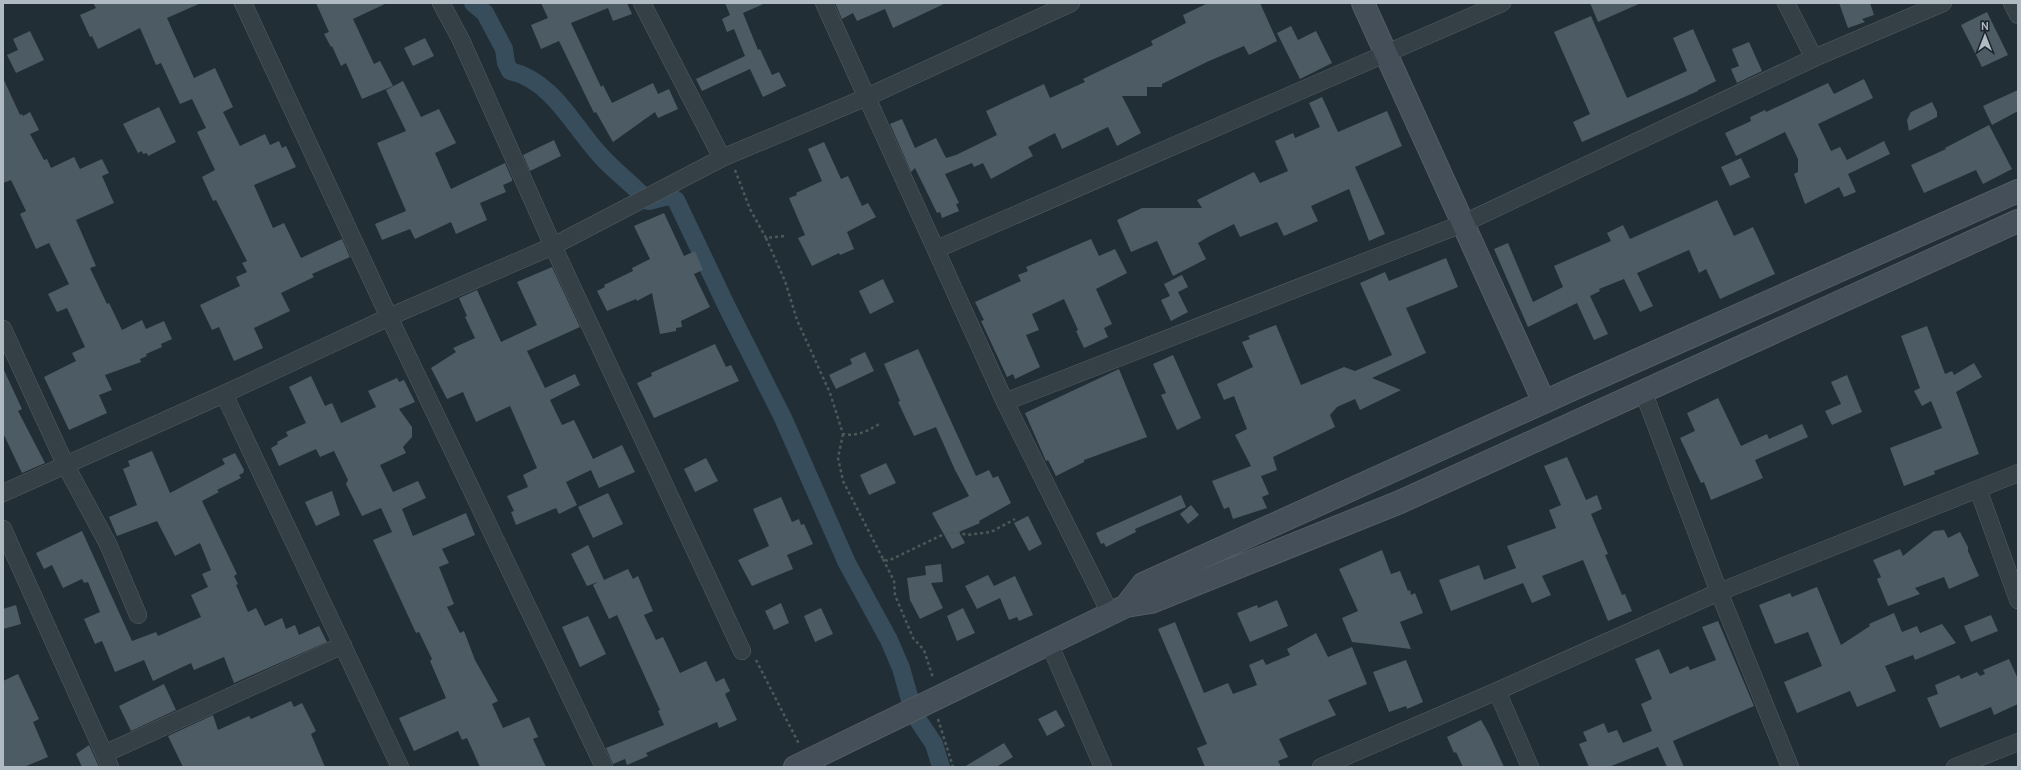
<svg xmlns="http://www.w3.org/2000/svg" width="2021" height="770" viewBox="0 0 2021 770" font-family="Cabin,sans-serif">
	<style>
		.lines { fill: none; stroke-linecap: round; stroke-linejoin: round }
		.canal { stroke: #374d5b; stroke-width: 18 }
		.building { fill: #4d5b64 }
		.street-casing { stroke: #535d64; stroke-width: 18 }
		.secondary-casing { stroke: #535d64; stroke-width: 24 }
		.path { stroke: #485a59; stroke-width: 2.5; stroke-dasharray: 3 3; stroke-linecap: butt }
		.street { stroke: #353f46; stroke-width: 17 }
		.secondary { stroke: #444f59; stroke-width: 22 }
	</style>
	<rect width="100%" height="100%" fill="#222e35"/>
	<g class="lines">
		<path class="canal" d="M473,3L485,13L504,49L506,63L510,71C553,81 573,126 600,155C613,170 629,181 642,195
			M649,201L668,196L676,200L727,307L783,418L847,563L889,640L901,668L914,714L934,744L941,767"/>
	</g>
	<path class="building" d="M93,3H201L167,18L194,78L215,68L233,107L223,112L240,146L265,134L270,145L279,141L282,148L286,146L296,167L254,185L273,228L284,223L301,258L342,239L350,257L312,274L314,277L281,293L290,311L254,328L263,348L234,361L219,327L212,330L200,305L240,286L236,277L247,272L242,263L247,261L216,200L213,201L202,177L215,170L197,132L206,128L192,99L180,104L161,63L156,65L140,28L98,49L92,36L90,37L80,15L96,8Z
		M316,3H387L353,19L374,64L380,61L393,86L362,99L346,63L341,66L332,46L331,47L324,34L329,32Z
		M541,3H627L632,14L613,21L608,8L571,23L601,87L603,85L612,103L653,83L658,94L669,89L678,109L658,118L655,112L613,142L596,112L594,113L559,41L541,49L531,25L548,18Z
		M725,3H766L743,13L758,50L760,49L772,75L779,72L786,86L763,97L750,69L702,91L696,79L745,56L734,29L727,32L722,19L730,15Z
		M835,3H946L893,28L885,9L857,21L853,13L842,19Z
		M1208,3H1260L1277,41L1249,55L1244,46L1209,61L1162,84V87H1147V96H1122L1141,133L1117,146L1108,127L1062,149L1055,133L1028,147L1033,156L991,179L983,163L974,167L972,163L945,174L959,203L956,204L959,211L942,218L940,212L937,213L915,168L911,172L890,124L902,119L915,148L936,138L946,158L956,155L997,135L986,111L1044,84L1050,98L1085,82L1083,79L1153,45L1151,41L1186,23L1183,15Z
		M1590,3H1641L1598,22Z
		M1839,3H1870L1874,15L1862,19L1865,22L1848,28Z
		M1987,12L2008,55L1982,67L1961,25Z
		M1591,16L1627,98L1687,71L1673,38L1693,29L1716,81L1698,90V91L1582,142L1573,122L1590,114L1554,32Z
		M1291,26L1298,40L1316,31L1332,63L1300,79L1277,33Z
		M30,31L44,60L16,73L7,55L18,50L13,39Z
		M425,38L434,56L413,66L404,48Z
		M1749,42L1762,71L1737,83L1731,69L1739,66L1732,49Z
		M3,78L20,115L22,114L23,116L30,112L39,130L30,134L44,160L47,159L51,168L74,157L80,169L102,159L109,173L102,176L114,203L76,220L96,266L90,268L107,304L109,303L122,330L142,320L146,329L164,321L172,339L161,344L162,347L146,354L147,356L140,359L141,362L105,375L112,390L99,395L107,413L69,430L44,377L76,361L72,353L85,347L67,308L57,312L48,294L69,284L49,243L36,249L20,214L26,211L11,180L3,183Z
		M1864,79L1873,98L1818,124L1831,151L1840,147L1847,160L1884,141L1890,154L1848,174L1856,192L1844,197L1839,187L1805,204L1794,174L1798,172V159L1785,132L1736,156L1725,133L1751,121L1750,117L1765,110L1766,112L1828,83L1834,94Z
		M403,81L421,117L439,109L456,143L435,153L451,189L505,163L512,179V181L503,185L506,192L480,203L487,220L456,234L451,222L415,239L410,229L382,240L375,224L406,211L377,143L406,131L386,90Z
		M2018,90V111L1992,125L1983,106Z
		M1322,97L1338,132L1387,111L1402,146L1355,167L1385,234L1369,241L1349,189L1311,206L1318,221L1284,236L1277,222L1240,237L1234,224L1208,237L1198,243L1206,259L1173,276L1157,241L1131,252L1117,220L1142,208H1202L1197,200L1254,172L1260,183L1288,171L1275,141L1293,133L1295,138L1320,127L1309,103Z
		M1932,102L1937,112V117L1909,131L1907,120L1911,112Z
		M159,107L176,142L148,156L147,153L143,154L142,151L138,153L123,124Z
		M1989,125L2012,169L1983,184L1976,170L1924,193L1911,165L1946,149L1945,148Z
		M554,140L561,156L530,171L523,155Z
		M824,142L841,179L848,176L862,206L868,203L876,217L847,232L854,249L840,255L839,253L812,266L798,238L805,235L789,198L797,195L796,193L822,181L808,149Z
		M1741,158L1750,177L1730,186L1721,167Z
		M1717,200L1734,236L1753,227L1775,274L1720,299L1706,269L1699,273L1689,250L1637,273L1653,306L1640,312L1624,279L1599,289L1600,291L1590,296L1608,334L1594,340L1577,303L1528,327L1494,249L1508,243L1533,302L1563,287L1554,266L1611,241L1607,233L1623,225L1630,239Z
		M664,213L684,256L695,251L703,270L694,274L710,307L681,321L682,327L676,328V331L660,334L652,293L637,301L636,299L607,311L597,291L605,287L604,285L633,271L632,268L650,259L634,226Z
		M1091,239L1099,256L1115,249L1127,273L1096,289L1112,324L1104,328L1108,337L1084,348L1076,331L1078,330L1064,299L1032,314L1039,330L1026,335L1040,367L1015,379L1013,374L1007,377L981,321L984,320L975,302L1021,281L1018,275L1028,271L1026,267Z
		M1446,258L1458,287L1406,308L1426,353L1372,378L1401,390L1360,410L1355,399L1337,407L1330,415L1335,427L1273,457L1277,470L1261,476L1269,494L1262,497L1267,508L1233,519L1229,507L1224,509L1212,481L1251,466L1235,435L1247,429L1234,396L1224,400L1217,384L1253,367L1242,342L1250,339L1248,336L1276,325L1301,385L1344,367L1355,371L1392,355L1360,283L1385,272L1389,281Z
		M552,267L580,327L527,351L545,388L575,374L580,385L550,400L562,425L574,420L593,459L622,445L635,472L599,488L591,470L566,482L577,505L559,514L556,508L516,525L511,512L514,511L507,496L528,487L523,475L537,468L510,406L476,422L463,392L447,399L431,368L456,352L453,348L475,338L465,317L467,316L459,298L477,290L501,342L537,325L517,282Z
		M1182,275L1188,287L1178,292L1188,312L1171,321L1161,300L1170,296L1164,284Z
		M883,279L894,302L870,314L859,291Z
		M1927,326L1945,374L1952,371L1954,375L1974,363L1982,377L1956,392L1979,454L1934,471L1935,474L1904,486L1890,448L1942,428L1931,401L1922,406L1914,391L1920,388L1901,336Z
		M715,344L726,367L731,365L739,381L654,418L637,383L652,376L651,373Z
		M918,349L976,476L989,470L993,478L998,476L1011,503L979,521L980,523L959,532L965,543L952,549L932,513L969,496L955,470L936,427L914,436L898,402L900,401L884,364Z
		M865,352L874,371L836,389L829,375L852,364L850,359Z
		M1173,355L1201,418L1177,430L1161,395L1166,393L1153,364Z
		M3,368L22,409L18,411L45,463L22,473L3,433Z
		M1119,369L1147,437L1084,460V462L1056,476L1048,460L1046,461L1025,413Z
		M1847,375L1862,412L1832,425L1825,411L1841,404L1831,382Z
		M311,376L325,406L332,403L341,423L376,407L368,391L397,378L399,382L404,380L415,402L399,409L412,427V437L403,447L406,453L380,465L393,492L418,481L426,498L402,509L413,536L466,513L475,535L442,549L449,563L439,567L454,604L447,607L460,633L464,631L475,660L498,701L492,704L503,728L529,717L538,737L533,739L546,767H480L467,738L462,740L458,731L414,751L399,718L446,698L430,661L432,659L419,632L416,633L373,540L392,532L381,508L362,516L346,484L348,480L334,451L320,457L316,449L279,466L271,448L278,444L277,442L288,436L286,432L306,423L289,387Z
		M1718,398L1741,446L1767,434L1769,439L1802,424L1808,437L1755,460L1763,478L1711,500L1704,482L1701,483L1680,438L1695,431L1687,413Z
		M152,451L170,493L225,464L222,459L235,453L244,470L243,473L239,475L241,478L217,490L219,492L202,501L237,574L234,576L238,584L236,585L248,612L256,608L265,626L282,618L286,629L295,625L299,635L319,626L327,642L234,683L224,657L194,670L191,663L153,681L144,660L115,672L102,641L95,644L84,619L100,612L88,582L84,583L82,579L63,588L52,565L44,569L36,553L82,531L132,641L156,632L158,636L201,617L191,595L208,587L202,574L211,570L200,543L175,556L157,521L117,536L109,517L137,505L123,469L130,466L128,461Z
		M1567,457L1586,500L1597,495L1602,509L1591,514L1608,554L1605,555L1622,595L1625,594L1632,611L1608,621L1583,560L1542,576L1551,595L1532,603L1523,583L1451,611L1439,580L1479,565L1484,580L1516,568L1507,546L1556,528L1549,510L1561,505L1544,466Z
		M706,458L718,481L695,492L684,469Z
		M886,463L896,483L869,495L860,475Z
		M332,491L340,515L316,526L305,502Z
		M608,493L623,524L593,538L578,507Z
		M1181,495L1186,507L1135,529L1136,532L1106,547L1104,543L1101,544L1096,533Z
		M781,497L792,522L799,519L801,525L804,524L813,544L787,555L793,569L752,586L738,560L769,546L753,509Z
		M1191,505L1199,515L1188,524L1180,514Z
		M1028,516L1042,544L1029,551L1014,523Z
		M1944,530L1948,538L1960,532L1968,547V551L1979,576L1949,589L1944,577L1915,588L1920,594L1888,606L1877,579L1881,577L1873,560L1900,549L1903,556L1934,531Z
		M588,545L604,580L628,569L633,579L638,576L653,611L644,615L656,640L663,637L680,673L706,661L716,682L724,678L730,691L725,694L737,720L719,728L717,722L646,753L648,756L627,765L625,759L613,764L606,748L664,725L658,711L660,710L617,615L609,619L593,585L598,582L587,586L571,554Z
		M1382,550L1391,574L1400,571L1408,591L1410,590L1411,595L1415,593L1423,613L1400,622L1411,649L1352,642L1342,618L1358,611L1339,569Z
		M941,564L943,582L931,583L943,608L920,619L910,600L907,578L926,575L925,566Z
		M988,575L994,586L1015,576L1033,615L1019,621L1017,617L1009,620L1000,598L977,609L965,586Z
		M1817,587L1841,645L1870,626L1869,624L1894,613L1902,632L1917,626L1920,633L1942,624L1956,643L1915,660L1913,655L1885,666L1896,691L1857,707L1850,691L1797,713L1784,682L1822,666L1808,632L1775,644L1759,605L1790,593L1792,597Z
		M1277,600L1288,626L1250,642L1237,613L1257,605L1258,608Z
		M781,603L789,623L774,630L765,611Z
		M16,605L21,624L3,629V609Z
		M821,608L833,634L815,642L804,616Z
		M963,608L975,633L957,641L947,616Z
		M1991,615L1998,631L1971,642L1964,626Z
		M588,616L606,654L580,667L562,627Z
		M1718,621L1754,706L1673,741L1684,767H1667L1658,747L1609,767H1589L1579,744L1587,741L1583,732L1604,723L1608,733L1617,730L1623,743L1652,731L1641,704L1652,699L1635,659L1659,649L1670,674L1688,666L1690,670L1716,660L1702,627Z
		M1175,622L1204,693L1228,683L1233,694L1257,685L1249,665L1263,659L1266,665L1290,655L1287,649L1316,633L1328,657L1352,647L1367,684L1328,700L1336,715L1279,739L1288,757L1278,761L1281,767H1205L1197,748L1207,744L1158,629Z
		M2009,659L2018,679V704L1994,715L1991,707L1940,728L1927,698L1938,694L1935,685L1959,675L1961,679L1977,672L1980,676L1985,674L1983,670Z
		M1406,660L1423,702L1407,709L1406,706L1389,712L1373,672Z
		M18,674L39,719L33,722L48,757L24,767H3V681Z
		M164,684L176,710L131,731L119,706Z
		M291,701L294,707L302,703L316,731L311,734L325,767H183L168,736L213,715L218,730L249,716L251,719Z
		M1056,710L1065,726L1047,736L1038,719Z
		M1481,720L1489,734L1504,767H1463L1456,752L1454,753L1447,737Z
		M1004,743L1013,757L996,767H964Z
		M89,745L95,758L99,767H82L76,754Z"/>
	<g class="lines">
		<defs>
			<path id="street" d="M243,3L389,317L604,767
				M441,3L461,40L553,246L742,651
				M642,3L722,158
				M824,3L1005,402L1110,613
				M1786,3L1814,58
				M2012,3L2018,15
				M937,249L1502,3
				M3,329L66,466L108,544L138,615
				M1643,391L1719,592L1790,767
				M224,394L400,767
				M1005,402L1462,224L1814,58L1943,3
				M1978,489L2018,600
				M3,493L224,394L389,317L553,246L722,158L867,97L1071,3
				M3,529L110,767
				M1049,643L1103,767
				M1497,691L1530,767
				M104,754L343,645
				M1321,767L1497,691L1719,592L2018,473
				M1955,767L2018,742"/>
			<path id="secondary" d="M1363,3L1544,402
				M1126,606L1143,584L1577,387L2018,191
				M795,767L1126,606L1151,602L1400,502L2018,221"/>
		</defs>
		<use href="#street" class="street-casing"/>
		<use href="#secondary" class="secondary-casing"/>
		<path class="path" d="M735,170L750,209L766,238L785,236
			M766,238L785,281L797,320L830,393L843,434C858,437 869,430 881,423
			M843,434L838,458L843,481L883,559L888,561L942,535L956,532L967,535L991,532L1015,519
			M883,559L894,581L895,595L913,638L924,650L933,678
			M756,660L799,744
			M938,719L953,767"/>
		<use href="#street" class="street"/>
		<use href="#secondary" class="secondary"/>
	</g>
	<rect width="2021" height="770" fill="none" stroke="#b0bac2" stroke-width="8"/>
	<g transform="translate(1985 36)" stroke="#1b242a" stroke-width="3" paint-order="stroke">
	<path d="M0-3L7 15L0 10L-7 15Z" fill="#b0bac2"/>
	<text y="-6" font-size="11" font-weight="bold" text-anchor="middle" fill="#b0bac2">N</text>
	</g>
</svg>
